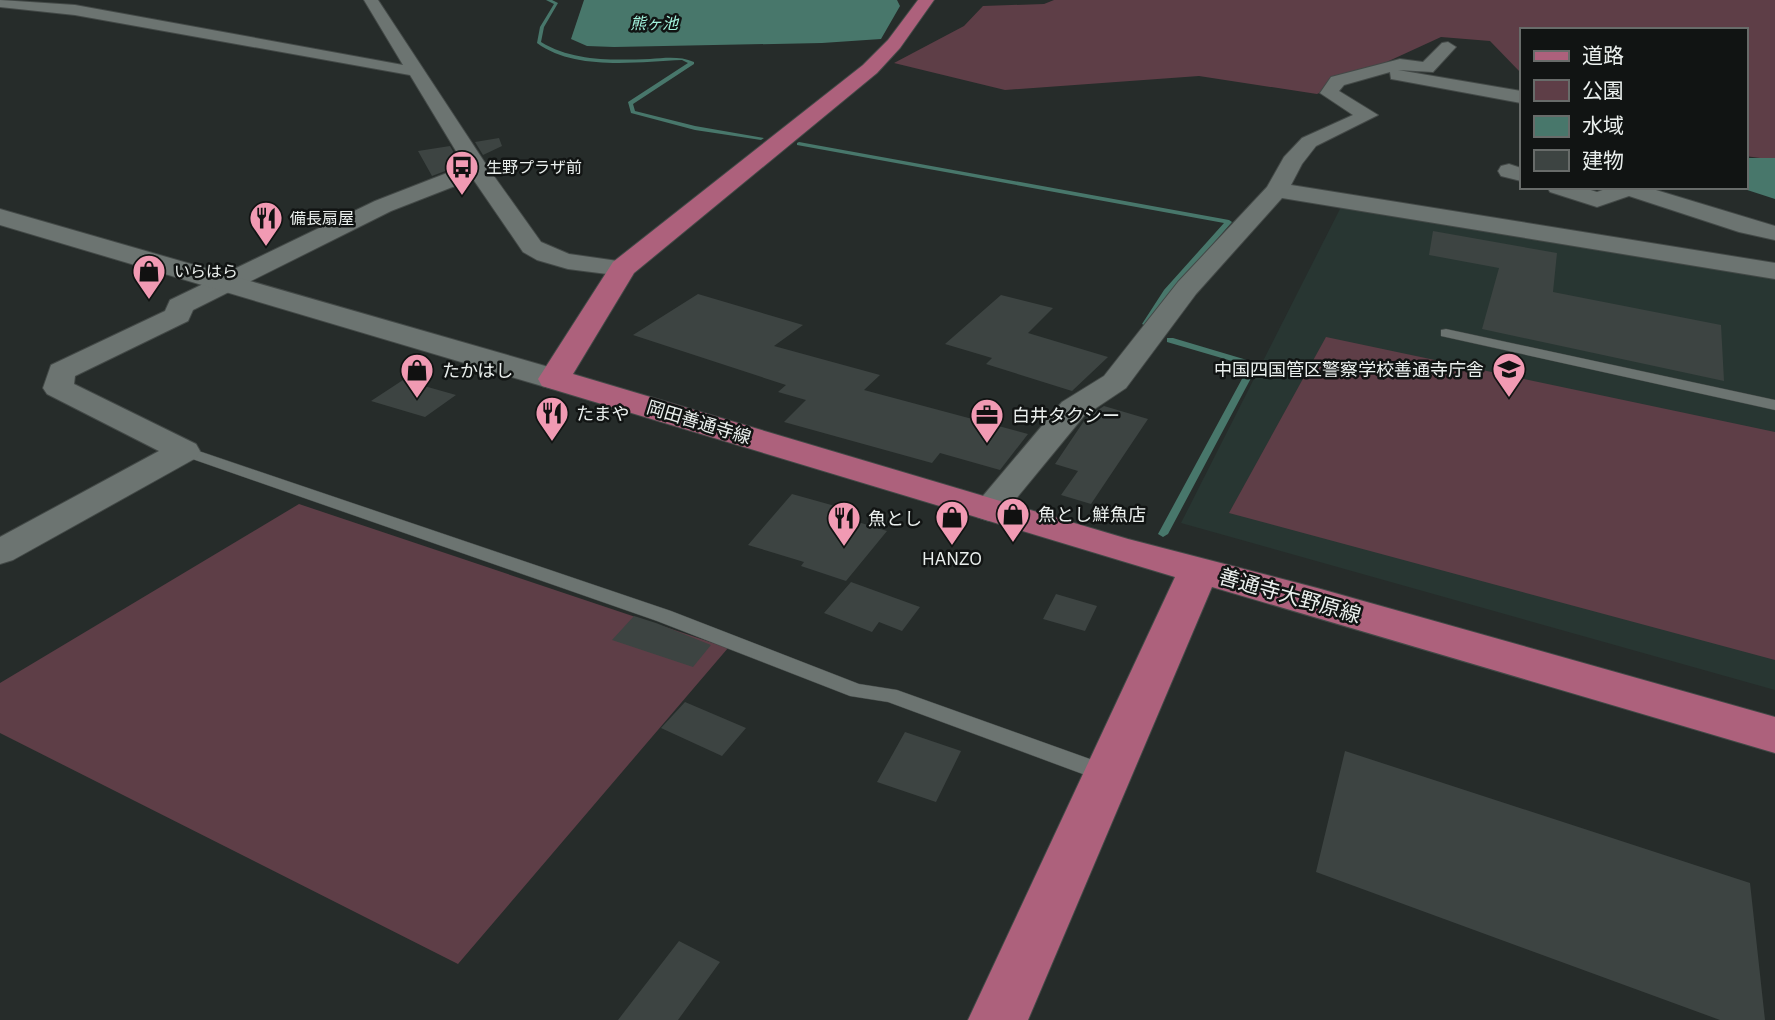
<svg xmlns="http://www.w3.org/2000/svg" width="1775" height="1020" viewBox="0 0 1775 1020" font-family="'IBM Plex Sans','Noto Sans JP',sans-serif">
	<style>
		.built { fill: #283632 }
		.green { fill: #5e3e47 }
		.water { fill: #48776b }
		.lines { fill: none; stroke-linecap: round; stroke-linejoin: round }
		.stream { fill: #48776b; fill-rule: evenodd }
		.building { fill: #3d4442 }
		.service-casing { stroke: #434947; stroke-width: 1 }
		.minor-casing { stroke: #434947; stroke-width: 2 }
		.tertiary-casing { stroke: #434947; stroke-width: 2 }
		.primary-casing { stroke: #434947; stroke-width: 2 }
		.service { fill: #6c7471; fill-rule: evenodd }
		.minor { fill: #6c7471; fill-rule: evenodd }
		.tertiary { fill: #6c7471; fill-rule: evenodd }
		.primary { fill: #ad617c; fill-rule: evenodd }
		.labels { text-anchor: middle; dominant-baseline: central; stroke-width: 5; stroke-linejoin: round; paint-order: stroke }
		.far-water-label { font-size: 16px; font-style: italic; fill: #a2f3dd; stroke: #111413 }
		.far-poi-label { font-size: 16px; fill: #eaefed; stroke: #111413; text-anchor: start }
		.poi-label { font-size: 18px; fill: #eaefed; stroke: #111413; text-anchor: start }
		.street-label { font-size: 18px; fill: #eaefed; stroke: #111413 }
		.near-street-label { font-size: 21px; fill: #eaefed; stroke: #111413 }
	</style>
	<rect width="100%" height="100%" fill="#262c2a"/>
	<path class="built" d="M1342,205L1775,275V690L1181,523Z"/>
	<path class="green" d="M1054,0H1775V160L1745,156V30H1521V73L1490,41L1441,37L1317,94L1199,76L1005,90L894,63L964,26L983,6L1044,4Z
		M1326,337L1775,432V660L1229,513Z
		M299,504L728,648L458,964L0,733V683Z"/>
	<path class="water" d="M584,0H897L900,6L881,39L822,43L614,47L587,46L571,39Z
		M1745,158H1775V199L1738,187H1745Z"/>
	<g class="lines">
		<path class="stream" d="M546,0H552L558,3L544,27L541,42C574,62 613,60 650,59C665,58 680,56 694,62V64L633,104L635,111L695,126L764,138L761,140L695,130L631,113L628,102L688,63L682,60C637,62 575,71 537,43L540,27L554,4Z
			M799,142L1229,220L1232,222L1170,293L1149,326H1146L1142,324L1164,290L1224,223L797,145V143Z
			M1167,338H1173L1257,363L1258,365L1168,534L1163,537L1158,534L1249,366L1167,342Z"/>
	</g>
	<path class="building" d="M499,138L502,146L483,155L475,142Z
		M450,146L461,165L432,176L418,151Z
		M1433,231L1557,253L1553,292L1721,325L1724,381L1482,329L1499,268L1429,255Z
		M698,294L803,325L774,346L880,375L864,390L1028,434L1000,470L940,453L932,463L784,422L806,400L778,392L786,385L633,335Z
		M1001,295L1053,308L1028,333L1108,357L1072,391L986,364L992,358L945,344Z
		M403,380L456,395L425,417L371,401Z
		M1104,406L1148,419L1091,504L1061,495L1078,471L1055,464L1086,418Z
		M792,494L835,506L829,513L887,531L846,581L801,566L804,562L748,545Z
		M851,582L920,607L902,631L879,622L872,632L824,613Z
		M1056,594L1097,606L1085,631L1043,619Z
		M634,616L656,623L711,645L693,667L612,640Z
		M685,702L746,728L722,756L661,728Z
		M905,732L961,751L936,802L877,782Z
		M1345,751L1750,883L1765,1020H1720L1316,872Z
		M679,941L720,962L678,1020H618Z"/>
	<g class="lines">
		<defs>
			<path id="service" d="M1446,329L1775,400V410L1441,336V330Z
				M184,446L671,611L859,684L897,690L1115,768L1118,774L1115,780L1107,783L888,702L850,696L657,621L178,454L176,451L178,448Z"/>
			<path id="minor" d="M0,0L75,5L403,65L364,0H378L491,172L541,242L569,254L632,263L636,268L632,273L623,276L568,269L537,260L523,252L473,179L391,211L193,310L188,321L75,376L74,384L196,444L200,451L196,458L13,560L0,564V537L159,451L47,394L43,388L51,365L165,311L170,300L375,201L465,166L410,75L75,15L0,7Z
				M1448,42L1456,47L1433,72L1398,70L1521,91V103L1397,80L1391,79L1390,72L1344,85L1339,91L1378,115L1316,146L1302,164L1291,185L1775,263V279L1282,198L1196,294L1126,388L1084,416L1001,517L989,521L977,517L972,510L977,503L1062,402L1104,376L1178,282L1267,187L1284,157L1302,138L1353,115L1320,93L1331,77L1400,59L1423,62L1442,43Z
				M1509,164L1521,168V181L1501,176L1498,171L1501,166Z
				M1547,187H1581L1597,192L1611,187H1646L1775,226V240L1739,232L1629,196L1597,207L1550,192Z"/>
			<path id="tertiary" d="M0,209L566,372L570,379L566,386L554,389L542,386L0,225Z"/>
			<path id="primary" d="M918,0H934L900,48L877,73L634,273L573,374L1128,539L1317,588L1775,717V753L1212,587L1028,1020H968L1175,577L542,386L538,379L613,262L863,65L888,40Z"/>
		</defs>
		<use href="#service" class="service-casing"/>
		<use href="#minor" class="minor-casing"/>
		<use href="#tertiary" class="tertiary-casing"/>
		<use href="#primary" class="primary-casing"/>
		<use href="#service" class="service"/>
		<use href="#minor" class="minor"/>
		<use href="#tertiary" class="tertiary"/>
		<use href="#primary" class="primary"/>
	</g>
	<defs>
		<symbol id="bus-pin" viewBox="-11 -11 22 30"><path d="M0 17L-7.5 6A9.5 9.5 0 1 1 7.5 6Z" fill="#f19ab3" stroke="#111413"/><path d="M-5-6H5V4H4V6H2V4H-2V6H-4V4H-5ZM-3.5-4V0h7V-4ZM-3.5 1.2v1.5H-2V1.2ZM2 1.2v1.5H3.5V1.2Z" fill="#111"/></symbol>
		<symbol id="restaurant-pin" viewBox="-11 -11 22 30"><path d="M0 17L-7.5 6A9.5 9.5 0 1 1 7.5 6Z" fill="#f19ab3" stroke="#111413"/><path d="M-5-6h1v4h1v-4h1v4h1v-4h1v5L-1.5 .5V6h-2V.5L-5-1ZM5-6V6H3V1.5H1.5Q1.5-4 5-6Z" fill="#111"/></symbol>
		<symbol id="shop-pin" viewBox="-11 -11 22 30"><path d="M0 17L-7.5 6A9.5 9.5 0 1 1 7.5 6Z" fill="#f19ab3" stroke="#111413"/><path d="M-5-2.5h2.3a2.7 3.5 0 0 1 5.4 0H5L5.5 6h-11ZM-1.5-2.5h3a1.5 2.3 0 0 0-3 0Z" fill="#111"/></symbol>
		<symbol id="school-pin" viewBox="-11 -11 22 30"><path d="M0 17L-7.5 6A9.5 9.5 0 1 1 7.5 6Z" fill="#f19ab3" stroke="#111413"/><path d="M0-5L7-2L0 1L-7-2ZM-4 1L0 2.5L4 1V4Q0 6-4 4Z" fill="#111"/></symbol>
		<symbol id="office-pin" viewBox="-11 -11 22 30"><path d="M0 17L-7.5 6A9.5 9.5 0 1 1 7.5 6Z" fill="#f19ab3" stroke="#111413"/><path d="M-6-3h4V-5.5h4V-3h4V5H-6ZM-1-4.5V-3h2v-1.5ZM-6 0V1H6V0Z" fill="#111"/></symbol>
	</defs>
	<g fill-rule="evenodd">
		<use href="#bus-pin" x="443" y="148" width="38" height="52"/>
		<use href="#restaurant-pin" x="247" y="199" width="38" height="52"/>
		<use href="#shop-pin" x="130" y="252" width="38" height="52"/>
		<use href="#school-pin" x="1490" y="350" width="38" height="52"/>
		<use href="#shop-pin" x="398" y="351" width="38" height="52"/>
		<use href="#restaurant-pin" x="533" y="394" width="38" height="52"/>
		<use href="#office-pin" x="968" y="396" width="38" height="52"/>
		<use href="#shop-pin" x="994" y="495" width="38" height="52"/>
		<use href="#shop-pin" x="933" y="498" width="38" height="52"/>
		<use href="#restaurant-pin" x="825" y="499" width="38" height="52"/>
	</g>
	<g class="labels">
		<g class="far-water-label">
			<text x="654" y="23">熊ヶ池</text>
		</g>
		<g class="far-poi-label">
			<text x="486" y="167">生野プラザ前</text>
			<text x="290" y="218">備長扇屋</text>
			<text x="174" y="271">いらはら</text>
		</g>
		<g class="poi-label">
			<text x="1484" y="369" text-anchor="end">中国四国管区警察学校善通寺庁舎</text>
			<text x="442" y="370">たかはし</text>
			<text x="576" y="413">たまや</text>
			<text x="1012" y="415">白井タクシー</text>
			<text x="1038" y="514">魚とし鮮魚店</text>
			<text x="868" y="518">魚とし</text>
			<text x="952" y="558" text-anchor="middle">HANZO</text>
		</g>
		<g class="street-label">
			<text transform="translate(699 422) rotate(17)">岡田善通寺線</text>
		</g>
		<g class="near-street-label">
			<text transform="translate(1290 595) rotate(16)">善通寺大野原線</text>
		</g>
	</g>
	<rect x="1520" y="28" width="228" height="161" fill="#111413" stroke="#686c6a" stroke-width="2"/>
	<rect x="1534" y="51" width="35" height="10" fill="#ad617c" stroke="#686c6a" stroke-width="2"/>
	<text x="1582" y="63" font-size="21" fill="#eaefed">道路</text>
	<rect x="1534" y="80" width="35" height="21" fill="#5e3e47" stroke="#686c6a" stroke-width="2"/>
	<text x="1582" y="98" font-size="21" fill="#eaefed">公園</text>
	<rect x="1534" y="116" width="35" height="21" fill="#48776b" stroke="#686c6a" stroke-width="2"/>
	<text x="1582" y="133" font-size="21" fill="#eaefed">水域</text>
	<rect x="1534" y="150" width="35" height="21" fill="#3d4442" stroke="#686c6a" stroke-width="2"/>
	<text x="1582" y="168" font-size="21" fill="#eaefed">建物</text>
</svg>
